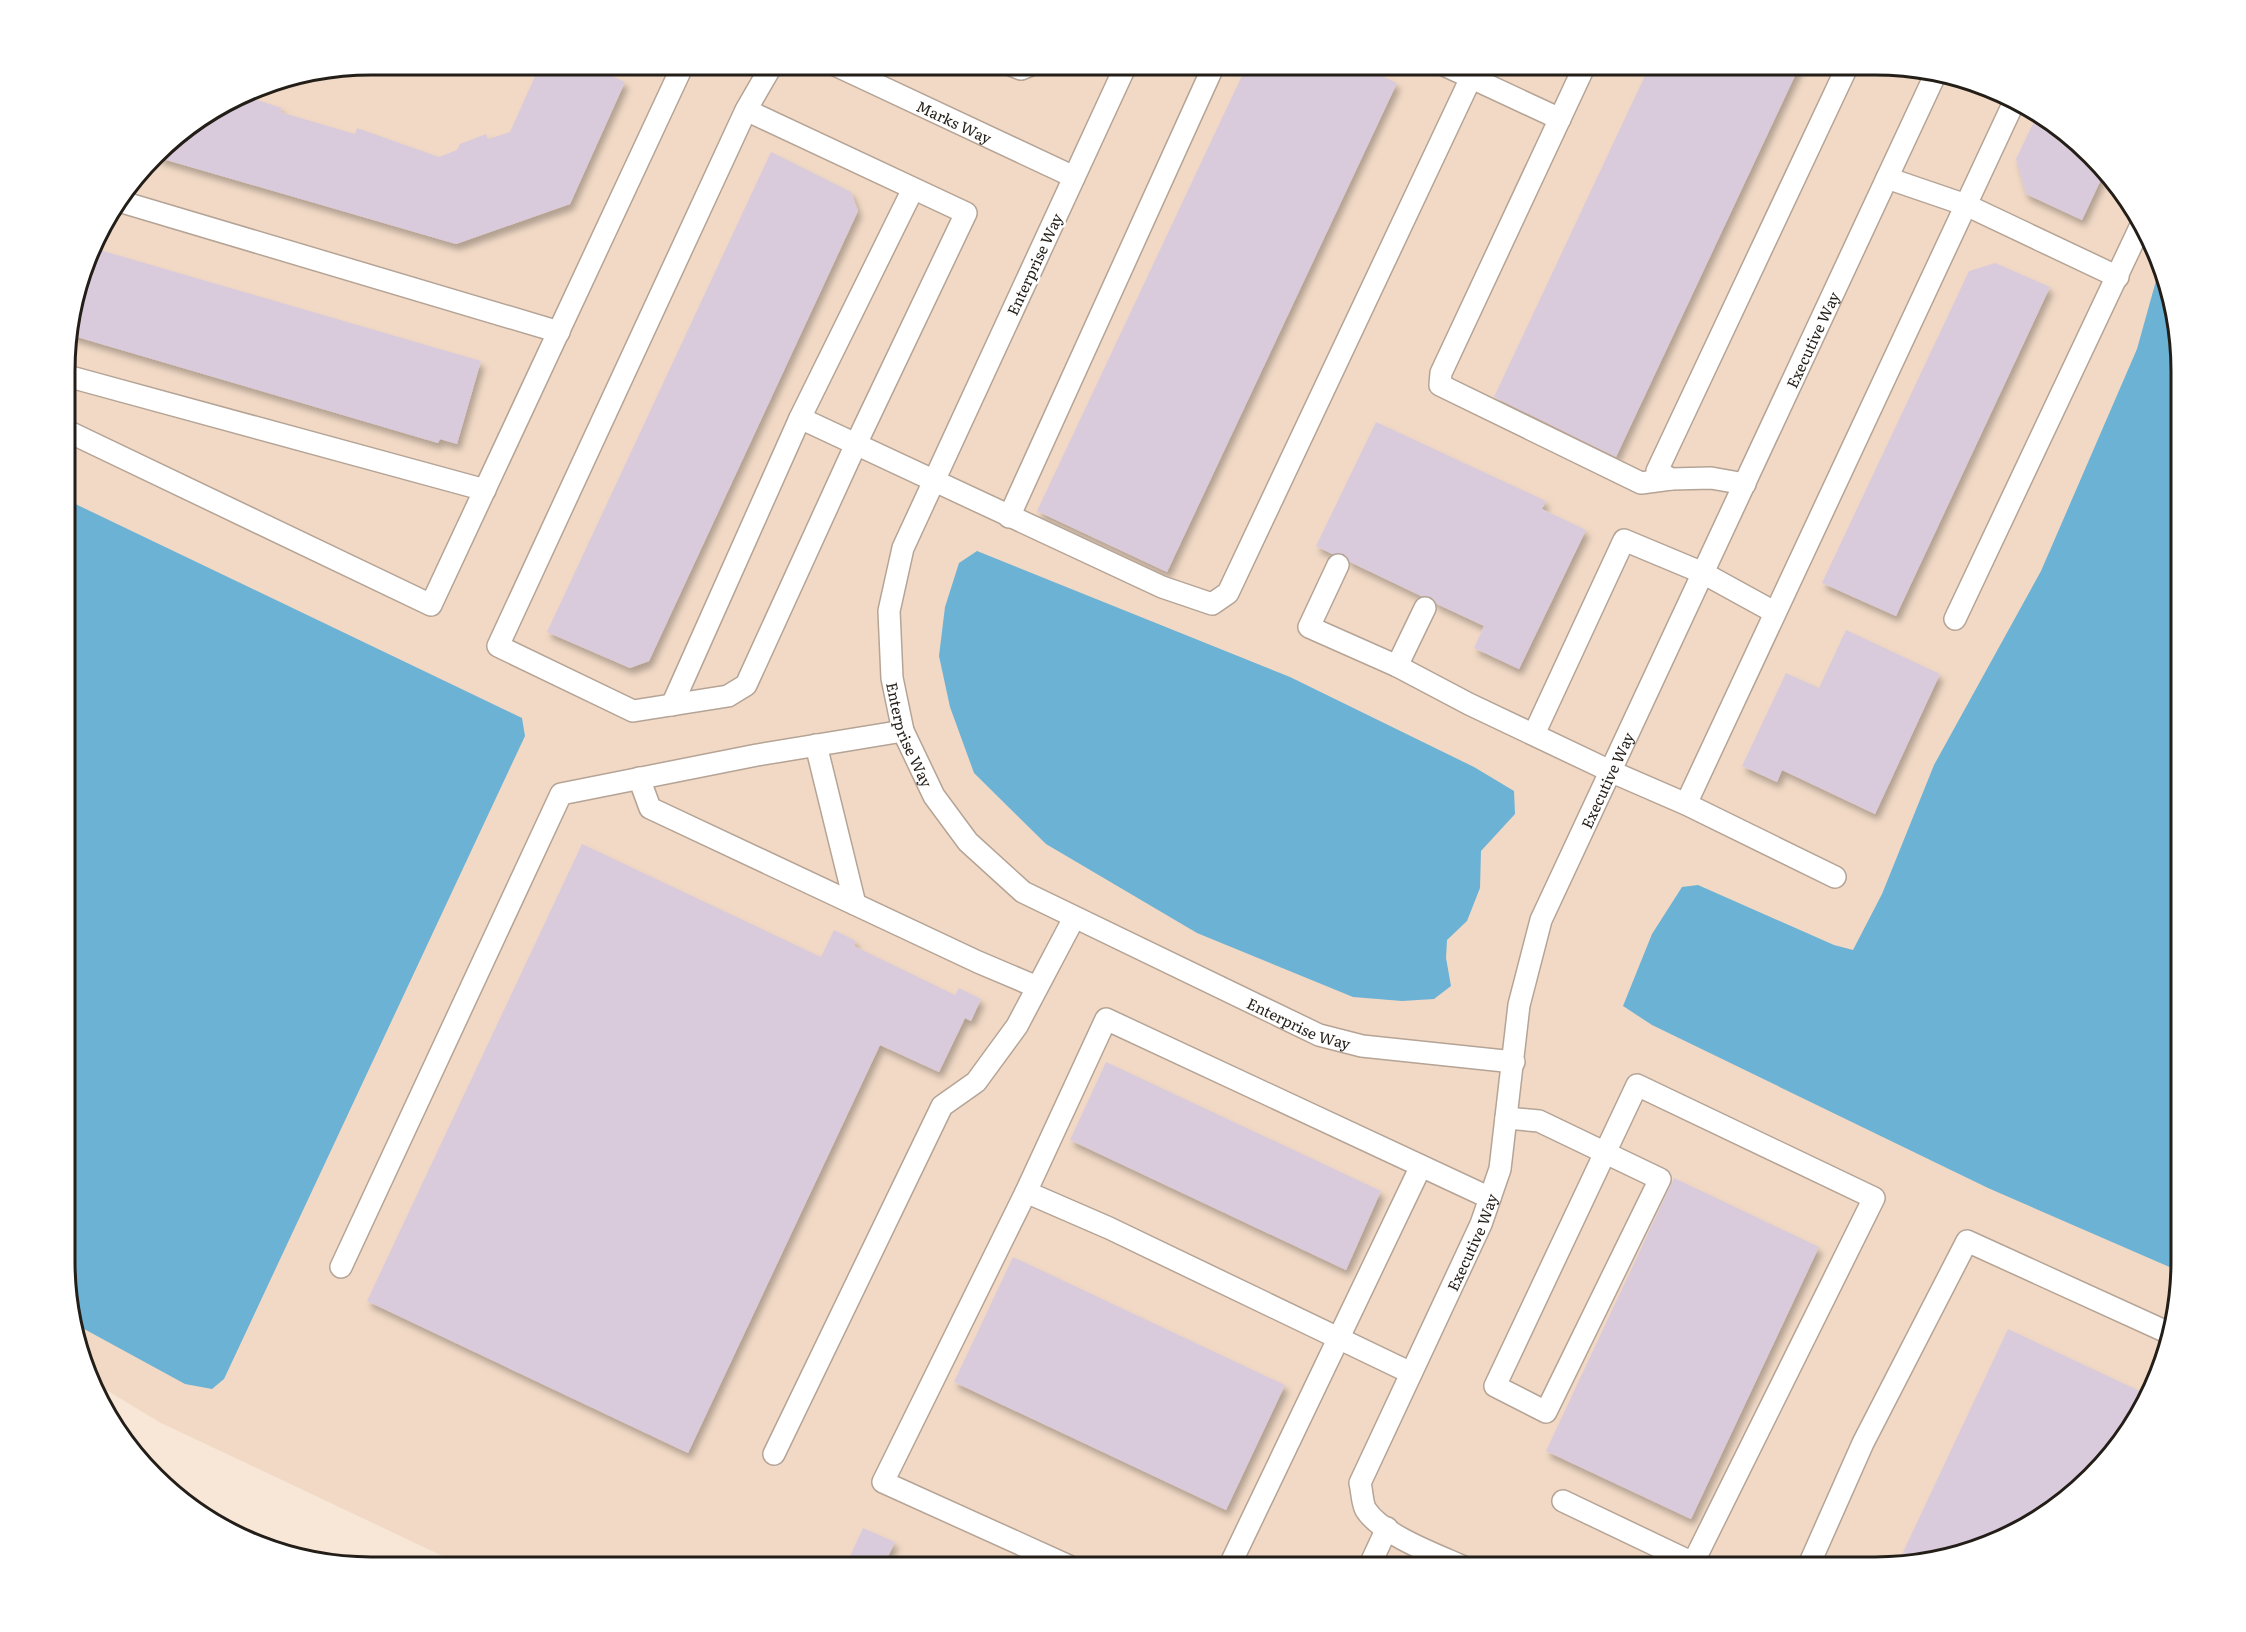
<svg xmlns="http://www.w3.org/2000/svg" width="2246" height="1632" viewBox="0 0 2246 1632" font-family="Literata,serif">
	<style>
		.built { fill: #f1d9c5 }
		.water { fill: #6cb2d5 }
		.building { fill: #dacbdc; filter: url(#shadow) }
		.lines { fill: none; stroke-linecap: round; stroke-linejoin: round }
		.minor-casing { stroke: #b5a496; stroke-width: 24 }
		.minor { stroke: #fff; stroke-width: 21 }
		.labels { text-anchor: middle; dominant-baseline: central; stroke-width: 5; stroke-linejoin: round; paint-order: stroke }
		.street-label { font-size: 15px; fill: #241e18; stroke: #fff }
		.rim { fill: none; stroke: #241e18; stroke-width: 3 }
	</style>
	<defs>
		<filter id="shadow"><feDropShadow dx="3.5" dy="6" stdDeviation="3" flood-color="#0004"/></filter>
	</defs>
	<rect width="100%" height="100%" fill="#f8e6d7"/>
	<path class="built" d="M371,65H1894L1974,81L2062,128L2118,184L2150,235L2181,352V1280L2158,1378L2118,1448L2011,1536L1954,1557L1875,1567H466L159,1422L95,1383L67,1300V332L96,235L169,141L254,88Z"/>
	<path class="water" d="M2159,270L2181,352V1272L1988,1188L1652,1025L1623,1006L1652,934L1682,887L1698,885L1834,945L1853,950L1882,894L1934,765L2041,571L2137,349Z
		M67,500L522,718L525,736L224,1379L212,1389L185,1384L75,1324L67,1300Z
		M977,551L1290,677L1474,767L1514,791L1515,814L1481,851L1480,888L1467,921L1447,940L1446,958L1451,986L1434,999L1402,1001L1353,997L1197,933L1046,844L974,773L950,707L939,656L945,607L959,563Z"/>
	<path class="building" d="M540,65H588L625,82L570,204L456,244L156,157L169,141L236,99L246,102L248,97L282,108L280,112L355,134L357,128L439,157L457,150L460,144L486,134L488,139L510,132Z
		M1247,65H1358L1397,83L1167,572L1037,511Z
		M1650,65H1800L1616,457L1494,397Z
		M2037,115L2062,128L2105,171L2082,220L2026,194L2016,159Z
		M771,152L851,192L858,211L649,661L630,668L547,632Z
		M93,248L481,361L457,444L440,439L438,443L67,334Z
		M1995,263L2050,287L1896,616L1822,583L1969,271Z
		M1376,422L1546,501L1542,509L1586,530L1519,669L1474,648L1484,626L1437,604L1431,597L1421,596L1350,562L1344,554H1332L1316,546Z
		M1846,630L1940,674L1875,814L1782,770L1777,782L1742,766L1786,673L1819,688Z
		M582,844L821,957L834,930L856,941L854,946L955,995L959,988L981,999L971,1021L965,1018L939,1072L880,1045L688,1453L367,1301Z
		M1106,1062L1381,1191L1346,1270L1070,1140Z
		M1674,1178L1819,1247L1691,1519L1546,1451Z
		M1013,1257L1285,1385L1226,1510L954,1382Z
		M2008,1329L2148,1395L2118,1448L2077,1492L2011,1536L1954,1557L1897,1565Z
		M863,1528L895,1542L883,1567H845Z"/>
	<g class="lines">
		<defs>
			<g id="minor">
				<path id="s1" d="M835,65L1074,177"/>
				<path d="M1011,65L1021,69L1031,65"/>
				<path id="s2" d="M1126,65L903,548L889,611L892,678L903,731L934,796L968,842L1023,892L1319,1035L1362,1046L1514,1062"/>
				<path d="M1444,65L1560,119"/>
				<path d="M1585,65L1441,373L1440,385L1641,483L1671,479"/>
				<path d="M746,110L966,213L856,444L746,685L728,696L633,711L498,646L746,110L772,65"/>
				<path d="M1887,178L1966,205L2118,277"/>
				<path d="M122,202L559,332"/>
				<path d="M67,376L485,490"/>
				<path d="M800,418L1162,587L1212,604L1228,593L1477,65"/>
				<path d="M67,431L431,605L683,65"/>
				<path d="M1745,484L1711,478L1671,479L1657,471L1848,65"/>
				<path d="M1009,517L1214,65"/>
				<path d="M1338,565L1309,627L1397,666L1469,704L1610,771L1686,804L1835,877"/>
				<path d="M1955,619L2142,223"/>
				<path d="M1397,666L1425,608"/>
				<path d="M672,705L800,418L913,189"/>
				<path d="M1534,734L1624,540L1703,573L1774,612"/>
				<path d="M816,745L855,904"/>
				<path d="M639,778L650,808L978,962L1037,987"/>
				<path d="M1686,804L2014,102"/>
				<path d="M1506,1118L1539,1121L1660,1179L1546,1412L1495,1386L1637,1085L1874,1198L1693,1563"/>
				<path d="M1026,1192L1109,1228L1411,1373"/>
				<path d="M341,1267L561,794L757,755L903,731"/>
				<path d="M774,1454L942,1106L976,1082L1017,1026L1074,918"/>
				<path d="M1563,1501L1693,1563L1691,1567"/>
				<path d="M1071,1567L883,1482L1026,1192L1106,1019L1490,1198"/>
				<path d="M1229,1567L1421,1166"/>
				<path d="M1369,1567L1387,1528"/>
				<path id="s3" d="M1464,1567C1437,1555 1382,1535 1366,1510C1362,1504 1362,1490 1360,1483L1481,1224L1500,1169L1519,1005L1541,920L1936,73"/>
				<path d="M1808,1567L1863,1443L1967,1241L2169,1333"/>
			</g>
		</defs>
		<use href="#minor" class="minor-casing"/>
		<use href="#minor" class="minor"/>
	</g>
	<g class="labels">
		<g class="street-label">
			<text stroke="none"><textPath href="#s1" startOffset="132">Marks Way</textPath></text>
			<text transform="translate(1034 264) rotate(-65)">Enterprise Way</text>
			<text stroke="none"><textPath href="#s3" startOffset="1380">Executive Way</textPath></text>
			<text stroke="none"><textPath href="#s2" startOffset="723">Enterprise Way</textPath></text>
			<text stroke="none"><textPath href="#s3" startOffset="894">Executive Way</textPath></text>
			<text stroke="none"><textPath href="#s2" startOffset="1227">Enterprise Way</textPath></text>
			<text stroke="none"><textPath href="#s3" startOffset="408">Executive Way</textPath></text>
		</g>
	</g>
	<path d="M0 0H2246V1632H0ZM371 75H1875A296 296 0 0 1 2171 371V1261A296 296 0 0 1 1875 1557H371A296 296 0 0 1 75 1261V371A296 296 0 0 1 371 75Z" fill="#fff" fill-rule="evenodd"/>
	<path class="rim" d="M371 75H1875A296 296 0 0 1 2171 371V1261A296 296 0 0 1 1875 1557H371A296 296 0 0 1 75 1261V371A296 296 0 0 1 371 75Z"/>
</svg>
